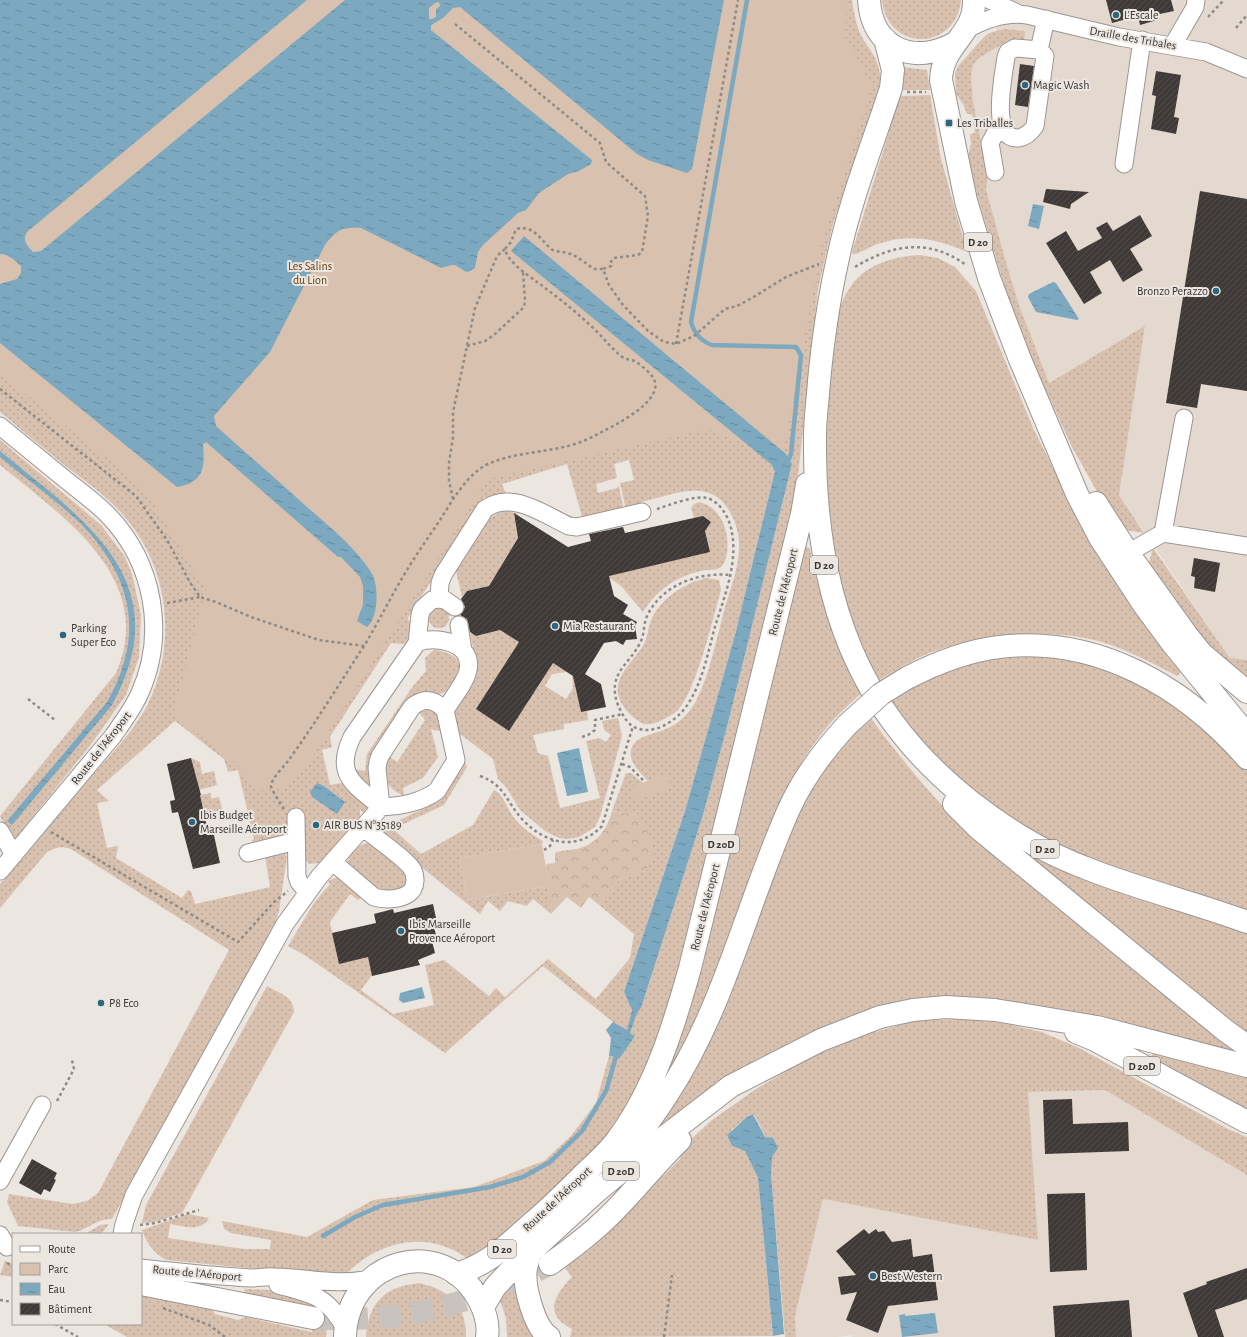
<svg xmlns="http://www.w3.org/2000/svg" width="1247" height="1337" viewBox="0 0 1247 1337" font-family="'Alegreya Sans',sans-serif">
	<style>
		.built { fill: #e4d9cf }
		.grass { fill: url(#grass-dots) }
		.forest { fill: url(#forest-crowns) }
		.park { fill: #d9c1af }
		.water { fill: url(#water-ripples); fill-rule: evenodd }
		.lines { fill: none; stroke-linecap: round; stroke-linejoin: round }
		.stream { stroke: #7ca9bf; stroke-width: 4.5 }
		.building { fill: url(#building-hatch) }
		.major-tunnel { stroke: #c8c3be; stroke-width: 22; stroke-dasharray: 22 11; stroke-linecap: butt }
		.minor-casing { stroke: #9b9591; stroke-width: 19 }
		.major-casing { stroke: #9b9591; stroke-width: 24 }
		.path { stroke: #8e8a86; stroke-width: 2.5; stroke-dasharray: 3 3; stroke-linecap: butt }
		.minor { stroke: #fff; stroke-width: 17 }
		.major { stroke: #fff; stroke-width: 22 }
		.major-bridge-casing { stroke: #9b9591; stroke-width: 24; stroke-linecap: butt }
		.major-bridge { stroke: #fff; stroke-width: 22 }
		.poi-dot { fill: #2c667f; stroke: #ece6e1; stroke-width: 1.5 }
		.labels { text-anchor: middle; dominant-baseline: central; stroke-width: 4; stroke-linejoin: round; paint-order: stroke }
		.shield { fill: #ece6e1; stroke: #6d6a67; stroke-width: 1 }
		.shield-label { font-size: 11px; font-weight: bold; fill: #373533 }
		.poi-label { font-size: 12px; fill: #373533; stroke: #ece6e1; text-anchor: start }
		.street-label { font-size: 12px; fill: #373533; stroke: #ece6e1 }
		.park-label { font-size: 12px; fill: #673905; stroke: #ece6e1 }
	</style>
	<defs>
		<pattern id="grass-dots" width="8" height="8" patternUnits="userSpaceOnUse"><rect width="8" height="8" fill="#d9c1af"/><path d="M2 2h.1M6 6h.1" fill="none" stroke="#bba697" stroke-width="1.8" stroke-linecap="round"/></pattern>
		<pattern id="forest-crowns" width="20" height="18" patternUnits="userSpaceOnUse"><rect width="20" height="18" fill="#d9c1af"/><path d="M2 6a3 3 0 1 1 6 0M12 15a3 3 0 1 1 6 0" fill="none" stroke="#bba697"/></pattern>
		<pattern id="water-ripples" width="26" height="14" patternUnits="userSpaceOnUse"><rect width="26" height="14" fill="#7ca9bf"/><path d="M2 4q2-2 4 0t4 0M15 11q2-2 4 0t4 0" fill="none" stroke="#668a9c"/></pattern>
		<pattern id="building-hatch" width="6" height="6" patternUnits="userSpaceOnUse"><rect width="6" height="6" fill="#3f3a37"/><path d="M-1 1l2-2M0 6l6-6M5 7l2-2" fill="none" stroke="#534e4c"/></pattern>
	</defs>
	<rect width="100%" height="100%" fill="#ece6e1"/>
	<path class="built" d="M991,0H1247V660L1230,658L1119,495L1145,327L1049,384L1019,305L1004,255L986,189L989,168L983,151L973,101L971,75L973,65L979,58L999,46Z
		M1105,1090L1247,1175V1337H852V1335L838,1337H796L795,1316L823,1199L1038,1240L1028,1092Z"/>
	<path class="grass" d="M724,0H852C854,12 856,26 862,37C873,55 878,58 881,80L833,224L818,289L795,504L669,1003L648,1062L629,1104L592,1158L480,1254L469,1260C428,1228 377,1241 343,1277L166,1260C153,1252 147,1244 142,1230L188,1214L209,1218C201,1233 184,1226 170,1224L168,1238L244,1249H270L271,1240L231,1233L224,1229L222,1221L307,1237L373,1200L474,1187L544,1161L570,1137L596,1103L609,1056L620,1058L635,1036L630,1033L637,1012L641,1008L703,815L727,727L792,464H771L775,471L735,635L685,811L624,992L632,1010L627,1031L613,1022L543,966L445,1053L306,956L288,946L314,903L330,884L328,881L338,877L362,897L358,900L350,894L330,922L339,963L368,956L372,975L361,990L393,1014L434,1005L425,965L444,960L489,996L496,988L505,997L548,959L596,999L630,958L634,934L598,904L619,880L646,871L640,815L612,811L626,773H631L643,783L631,787L667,774L648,781C640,772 626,760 632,747C637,735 657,734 668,728C681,722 689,713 696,701C710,673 716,641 724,611C730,589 740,566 739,543C739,525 727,499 709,493C688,486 662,498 641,502L642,507L626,510L620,483L634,480L629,460L614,464L617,478L596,484L598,493L617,488L619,486L624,511L583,520L567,464L502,484L506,494L483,498L408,618C412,629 412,635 404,644L391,643L330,737L332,747L322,750L330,785L341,783L366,805L368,809L367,815L360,810V817L319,863L309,864L306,861L304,854L305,815H289L288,833L285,836L255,842L251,841L254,839L238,770L228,772L224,759L175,721L97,790L109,801L97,803L107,848L117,846L118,847L116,858L182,898L188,890L191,891L195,904L270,887L265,856L283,851L287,857L279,911L274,927L112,1219C97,1218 89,1229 75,1232L18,1226L7,1202L9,1194L73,1204L87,1201L98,1193L229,950L71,849C61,846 57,847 47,852L0,908V884C30,847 61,812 92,776C112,753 134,731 148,704C176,646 170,573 129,522C112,500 89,484 68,468C45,450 23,431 0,412V343Z
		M882,0H961C956,52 887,52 882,0Z
		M1004,29L1025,31L1024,41L999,46L979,58L973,65L971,75L973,101L983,151L989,168L986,189L1004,255L1019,305L1049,383L1145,326L1119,495L1144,533L1118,529L1072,447L1016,325L967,162L971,143L970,134L975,133L972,114H967L963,104L956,94L955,74L958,66L984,37L989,33Z
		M903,67L927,70L930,90H903Z
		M930,95L941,159L966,248L962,250C933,238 908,234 878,244C870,246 861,254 853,254L852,252L900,96Z
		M920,255L938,258L955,267L976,291L1034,430L1078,517L1183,671L1177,676C1156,665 1134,653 1111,645C1054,625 972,633 918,658C904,665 891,673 878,681C867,658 856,636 848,612C822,533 822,448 831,367C834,339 834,309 851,286C866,264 895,256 920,255Z
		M0,440L101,525L125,557L132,574L141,615L139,657L126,695L92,743L15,839L9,833L0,816L116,673C157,578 63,517 0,465Z
		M699,502C721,506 730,533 727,553C726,558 725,563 721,567C716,571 707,569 701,571C675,577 657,590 643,612L621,586L607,576L710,552L705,531L711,522L704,517L694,518L691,508L694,504Z
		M506,510L518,514V515L514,514L518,538L489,586L467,591L462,597L456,571L491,517Z
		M804,547H808L810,549C819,600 839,647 862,693C848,705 834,718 823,732C760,811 741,917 702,1009C692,1032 679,1054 667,1077L664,1078Z
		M1153,548L1230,658L1247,660V683C1209,650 1180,608 1151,568L1149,562Z
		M707,578L719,580L721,590C713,618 696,691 678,710C673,715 666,718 660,721C654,724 646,726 640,722C630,716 620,705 618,694C615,674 636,659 644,644C648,636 648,628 651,620C661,598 684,583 707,578Z
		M439,606L448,611L450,615L448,618L450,619L445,627C432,632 427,622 429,611Z
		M500,630L523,644L519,652L514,650L476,709L551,662L567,672L552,674L545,686L566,699L573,688L572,675L585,684L588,720L564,724V729L533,735L538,753L548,756L560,808L600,798L586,741L599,738L606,742L611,735L604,730L602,721L618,718L622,736L600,817L595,827L579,837L568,839L559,838L545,831L520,810L506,787L498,779L493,759L456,731L451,713L476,665L470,632L477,636Z
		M434,650C444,650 460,657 462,668C451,687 453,694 429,695L370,785L365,786L353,769L365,771L367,754L413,686L426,671L425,658Z
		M1045,656L1101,667L1154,688L1247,765V910L1085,858L1052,842L1007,816L979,796L925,746L892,702C946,665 981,658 1045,656Z
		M425,706L438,713L443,732L431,729L438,757L423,778L403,788L404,795C387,791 378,770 386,754L397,762L425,720L417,710Z
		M871,718C896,753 922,784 951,815L1244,1057L1040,1006L1000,999L958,997L881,1008L628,1155L726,1003L795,820L816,780L836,754L854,734Z
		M191,758L200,762L202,774L214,771L217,785L199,790Z
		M465,762L467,767L444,805L393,829L421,854L473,825L494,790C505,796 507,810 516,820C523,829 533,835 543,841L542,844L460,858L467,900L549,886L551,914L533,899L527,906L508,901L500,911L488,901L480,914L381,835L379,827L386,824H391L440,801Z
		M210,793L212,799L219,797L225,820L222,821L219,811L204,814L200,795Z
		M369,843L404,870L409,879L403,890L380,892L347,866C347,856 358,843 369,843Z
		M1030,856C1098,891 1175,909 1247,933V1038L1028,860Z
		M267,986C278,993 294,996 294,1012L182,1213L154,1222L142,1223L146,1205Z
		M961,1019L1002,1023L1042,1032L1079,1048L1228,1129L1247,1137V1175L1105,1090L1028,1092L1038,1240L823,1199L795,1316L796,1337H785L771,1173C772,1149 765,1135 754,1114C745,1118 739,1125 731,1130L732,1146L745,1151L758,1178L773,1336L570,1337L572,1329C543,1315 554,1295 572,1277L565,1268L589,1250L612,1229L633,1207L652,1180L663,1176L680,1159L682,1147L712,1120L756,1089L813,1056L868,1034L914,1021Z
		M1157,1052L1247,1074V1111L1154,1061L1151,1057L1153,1053Z
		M109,1224L101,1234H85L100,1225Z
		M5,1261L13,1264V1277L0,1275Z
		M516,1276L538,1337H507L506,1318L499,1298Z
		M419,1283C447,1289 467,1305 466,1337H366C369,1302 384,1287 419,1283Z
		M245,1289L270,1290L288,1293L307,1299L328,1314L326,1337H127L104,1324H141V1292L211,1307L215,1314L238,1320L245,1317L312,1332L315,1310L242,1297Z"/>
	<path class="forest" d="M612,811L640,815L655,851L646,871L619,880L598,904L589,897L581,908L567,897L551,914L546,864L555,863V853C562,850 570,850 577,849C598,843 607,830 612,811Z"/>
	<path class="park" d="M0,0H847L845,37L872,86L822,244L782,459L708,429L488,479L307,766L286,789L259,790L236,764L173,714L206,590L144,488L0,374Z
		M667,774L672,788L636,801L631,787Z
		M542,844L549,886L467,900L460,858Z"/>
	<path class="water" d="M0,0H307L27,232C22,241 27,245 33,252L41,251L345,0H724L692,169L687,173L648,160L637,154L460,7L453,8L443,18L431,25V30L592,160L591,164L579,171L568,174L539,193L526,210L518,213L483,245L478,252L475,268L468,272C462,271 459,266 454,265C450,265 445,267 441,268L361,228C341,227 337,230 325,245L270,352L214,416L216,426C246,453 277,480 307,507C330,527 354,546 371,572C379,584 379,617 367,627L357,621L363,605V586L360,577L341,557H338L206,442L203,444C205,468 204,482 177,487L0,343V284L17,279L21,273V266C14,260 9,254 0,254ZM439,2L440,6L436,9V17L432,19H429V8L435,3Z
		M1033,204L1044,206L1039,229L1028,226Z
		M524,236L786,454L792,464L727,727L703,815L641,1008L637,1013L630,1033L635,1036L620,1058L609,1056L611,1038L606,1030L613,1022L627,1030L632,1010L624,992L685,811L735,635L775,471L771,464L511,251Z
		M1053,282L1056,283L1079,319L1077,320L1036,312L1028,297L1029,294Z
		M0,451C85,521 180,581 112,705L12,825L7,821L107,702C145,635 133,577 80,523C56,500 26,479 0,457Z
		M579,748L588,792L567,796L557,753Z
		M317,783L324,786L345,802L337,814L312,797L310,792Z
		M422,987L425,998L403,1003L399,1000L400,993Z
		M753,1114L765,1137L773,1138L778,1148L772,1157L771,1173L784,1334L773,1336L758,1178L745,1151L732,1146L727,1135L747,1117Z
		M935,1313L938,1333L902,1337L899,1315L905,1314V1316Z"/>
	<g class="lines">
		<path class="stream" d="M747,0L691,322C694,333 701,341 712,345L796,347L801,355L791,454L787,463
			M323,1236L355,1217L383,1205L490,1187L523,1177L550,1162L582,1131L606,1091L617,1053"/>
	</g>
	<path class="building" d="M1106,0H1171L1174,11L1155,15L1157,20L1140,25L1138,16L1112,23Z
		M1020,64L1034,66L1028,107L1015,105Z
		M1156,71L1181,75L1174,117L1179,118L1176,134L1151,129L1156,96L1152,95Z
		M1046,189L1089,192L1071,204L1070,209L1043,202Z
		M1200,191L1247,199V391L1201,384L1197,408L1166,403Z
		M1140,215L1152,236L1130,249L1143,270L1123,282L1110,260L1090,272L1102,293L1084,304L1046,243L1066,231L1078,251L1102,238L1096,228L1107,222L1113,231Z
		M514,513L568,547L591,541L589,534L623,527L625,533L703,516L711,522L705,531L710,552L609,576L614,596L628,605L623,614L637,622L635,626L637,639L626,640L623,645L616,641L604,643L585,674L601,684L606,707L581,712L573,676L553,663L509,731L476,709L519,642L500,630L476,636L470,632L467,619L460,615L465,607L461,599L467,591L489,586L518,538Z
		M1194,558L1220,563L1215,592L1194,588L1195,577L1191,576Z
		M191,758L201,795H200L207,827L212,826L220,863L193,869L178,812L172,813L170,801L175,800L167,764Z
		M433,904L436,918L432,919L437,939L432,941L435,953L418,960L420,965L372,976L368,957L339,964L332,933L376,923L374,914L393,909L394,913Z
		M1072,1099L1073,1124L1128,1122L1129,1151L1045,1154L1043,1100Z
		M32,1159L57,1173L54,1179L56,1180L50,1192L44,1189L41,1195L19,1183Z
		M1085,1193L1087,1270L1050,1272L1047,1194Z
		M864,1229L869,1234L876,1229L878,1232L884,1231L892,1242L911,1239L913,1257L932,1254L938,1300L888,1306L878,1333L846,1320L857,1292L841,1295L838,1277L856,1275L836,1251Z
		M1247,1268V1299L1215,1310L1224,1337H1198L1183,1293L1207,1284L1206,1282Z
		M1129,1300L1132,1337H1055L1053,1306Z"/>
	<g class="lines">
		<path class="major-tunnel" d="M313,1318C398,1324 476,1304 550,1264"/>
		<defs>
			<path id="minor" d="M990,0L1017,13
				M966,30C985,19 1005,12 1027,15L1119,37L1206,52L1247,69
				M1173,45L1195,7L1196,0
				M1015,48L1039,50L1045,56L1035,126C1031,132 1026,137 1018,138C989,140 1004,73 1006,57L1008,52Z
				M1039,50L1046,19
				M1124,164L1142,40
				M995,172L990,143L996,132L1003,128
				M0,426C22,444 44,462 66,480C80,491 95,502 108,515C154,563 167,634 139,695C132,710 122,723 113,736L0,871
				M1163,533L1184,418
				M1128,553L1163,533L1247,546
				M439,599L440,583L443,575L485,509C512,490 543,514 569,526L577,527L642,512
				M459,625L463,651
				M417,643C435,634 474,643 468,670C466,682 451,700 445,710L456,760L437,791C420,803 401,806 381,807C354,784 334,775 352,737L417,643L420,615L422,609L432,600L439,599L445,600L455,607
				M296,817L297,876L299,882L307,892
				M0,831L14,855
				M248,853L296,841
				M333,862L374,897C384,900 398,900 408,894C417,888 417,874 410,866C397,852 379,841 364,828
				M0,1181L42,1105
				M122,1234L124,1224L134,1195L285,924L319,877L381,807L377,768L378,762L380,756L412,707C424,697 434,699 445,710
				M0,1235L7,1247
				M141,1268C177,1272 214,1276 251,1278C259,1278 267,1276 275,1277C311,1278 334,1286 370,1279
				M278,1285C313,1294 328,1296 346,1330"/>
			<path id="major" d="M869,0C872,49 914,66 955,43
				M974,0C976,34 942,44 941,80L966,201L989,278L1019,357L1077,494L1100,538L1144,605L1172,643L1247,735
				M885,39L893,70L891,88C873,144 850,200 838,258C829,298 823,340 819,381C818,399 815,417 815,435C813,612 866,741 1020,836C1086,877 1174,895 1247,922
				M1096,503L1128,553L1186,634L1202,654L1247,692
				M907,678C936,663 966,651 999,647C1097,635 1185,687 1247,758
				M954,804L978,828L1226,1031L1247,1046
				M1076,1032L1095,1040L1247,1122
				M615,1158C636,1140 650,1121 665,1098C724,1010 746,905 789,809C803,778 824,750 847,725
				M530,1253C529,1258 527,1263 526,1268C523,1285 534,1327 549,1337
				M550,1264C571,1249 591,1234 609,1216C634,1192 655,1164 680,1140
				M456,1274C488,1265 507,1245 531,1224C549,1209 565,1193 582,1176C594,1164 609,1152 619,1137C655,1088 674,1025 690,968L802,514L807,484
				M141,1284L313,1318
				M483,1307L495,1287L510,1271L597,1191L641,1155L731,1086L821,1040L880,1017L913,1010L946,1007L995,1010L1097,1027L1247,1066
				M345,1337C347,1258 445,1232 480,1302C485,1312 489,1325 487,1337"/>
		</defs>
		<use href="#minor" class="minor-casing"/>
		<use href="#major" class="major-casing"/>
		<path class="path" d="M1208,17L1224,0
			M455,24L600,143L606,162L645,196L648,216L642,252L638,255L614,258L610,263L611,266L603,269
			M1236,28L1247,15
			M907,92H926
			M855,267C893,244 929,238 966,265
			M676,344L738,0
			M467,346L485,341L494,335L524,307L525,300L523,272
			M0,389L136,496L167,540L191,584L200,597L216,602L251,617L319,640L364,646C378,623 390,598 404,575C415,556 428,538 440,520C452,501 467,474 488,464C522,449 561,454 594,436C611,427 670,400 652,376C648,371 638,362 632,360C628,359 626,360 621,356C610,347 601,335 590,325C574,310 555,295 537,282C526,274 508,262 505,249L511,242L516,229C535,224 541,242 554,251C574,252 578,258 594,269H603L609,285L623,305L648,331L664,342L676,344L694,336L725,309L737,306L752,298L786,277L819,264
			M453,499L449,481V463L453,437V412L475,308L497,256L505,249
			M657,509C669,505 695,495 707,498C721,502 730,519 732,533C738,565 723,600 714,630C708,653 703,678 691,699C681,718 653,740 631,725C625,720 621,712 618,705C606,673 630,665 641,641C645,632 643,623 648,614C663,585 698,572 730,575
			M167,603L200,597
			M28,699L55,720
			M582,737L588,735L595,730V720L623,714
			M622,764L630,767L645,782
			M480,776C506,786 505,800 522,819C545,844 577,852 602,826L633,726
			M284,809C281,805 271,789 271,786C272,777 284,767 288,761C315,724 339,684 364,646
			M51,832L238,942L273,903L288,891
			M544,850L550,846L553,840
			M57,1101L74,1069L72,1060
			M140,1225L155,1223L199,1210
			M7,1263L13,1266
			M0,1300L13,1302
			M163,1308L209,1325L225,1337
			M55,1324L78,1337
			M664,1337L672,1275"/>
		<use href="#minor" class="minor"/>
		<use href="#major" class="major"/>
		<defs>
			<path id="major-bridge" d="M847,725L881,694L907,678"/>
		</defs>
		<use href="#major-bridge" class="major-bridge-casing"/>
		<use href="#major-bridge" class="major-bridge"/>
	</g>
	<g class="poi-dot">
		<circle cx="1116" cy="15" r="4"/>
		<circle cx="1025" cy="85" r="4"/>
		<rect x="945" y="119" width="8" height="8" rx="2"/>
		<circle cx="1216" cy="291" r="4"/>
		<circle cx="555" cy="626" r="4"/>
		<circle cx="63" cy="635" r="4"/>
		<circle cx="192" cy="822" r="4"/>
		<circle cx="316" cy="825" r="4"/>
		<circle cx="401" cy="931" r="4"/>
		<circle cx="101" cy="1003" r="4"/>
		<circle cx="873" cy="1276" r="4"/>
	</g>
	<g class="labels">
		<g class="shield">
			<rect x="964" y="233" width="28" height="18" rx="3"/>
			<rect x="810" y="556" width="28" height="18" rx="3"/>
			<rect x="703" y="835" width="36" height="18" rx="3"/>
			<rect x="1031" y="840" width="28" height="18" rx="3"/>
			<rect x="1124" y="1057" width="36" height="18" rx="3"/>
			<rect x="603" y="1162" width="36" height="18" rx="3"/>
			<rect x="488" y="1240" width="28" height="18" rx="3"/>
		</g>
		<g class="shield-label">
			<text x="978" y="242">D 20</text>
			<text x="824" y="565">D 20</text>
			<text x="721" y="844">D 20D</text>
			<text x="1045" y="849">D 20</text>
			<text x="1142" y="1066">D 20D</text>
			<text x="621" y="1171">D 20D</text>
			<text x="502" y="1249">D 20</text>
		</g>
		<g class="poi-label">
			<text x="1124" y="15">L'Escale</text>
			<text x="1033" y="85">Magic Wash</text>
			<text x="957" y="123">Les Triballes</text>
			<text x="1208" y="291" text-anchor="end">Bronzo Perazzo</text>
			<text x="563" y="626">Mia Restaurant</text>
			<text x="71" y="628">Parking<tspan x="71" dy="14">Super Eco</tspan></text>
			<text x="200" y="815">Ibis Budget<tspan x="200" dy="14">Marseille Aéroport</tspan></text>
			<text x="324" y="825">AIR BUS N°35189</text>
			<text x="409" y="924">Ibis Marseille<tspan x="409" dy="14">Provence Aéroport</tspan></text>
			<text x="109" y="1003">P8 Eco</text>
			<text x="881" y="1276">Best Western</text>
		</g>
		<g class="street-label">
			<text transform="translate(1133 38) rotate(10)">Draille des Tribales</text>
			<text transform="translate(783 592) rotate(-76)">Route de l'Aéroport</text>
			<text transform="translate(101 748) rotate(-52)">Route de l'Aéroport</text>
			<text transform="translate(705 907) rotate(-76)">Route de l'Aéroport</text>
			<text transform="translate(557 1199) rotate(-43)">Route de l'Aéroport</text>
			<text transform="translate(197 1273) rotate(5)">Route de l'Aéroport</text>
		</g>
		<g class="park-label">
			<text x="310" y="266">Les Salins<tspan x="310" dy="14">du Lion</tspan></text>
		</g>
	</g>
	<rect x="12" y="1233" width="130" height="92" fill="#ece6e1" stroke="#a49f9b"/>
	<rect x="20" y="1246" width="20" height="6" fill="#ffffff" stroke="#a49f9b"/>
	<text x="48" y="1253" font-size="12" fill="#373533">Route</text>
	<rect x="20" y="1263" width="20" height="12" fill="#d9c1af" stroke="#a49f9b"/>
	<text x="48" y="1273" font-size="12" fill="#373533">Parc</text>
	<rect x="20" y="1283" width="20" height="12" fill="url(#water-ripples)" stroke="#a49f9b"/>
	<text x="48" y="1293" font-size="12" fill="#373533">Eau</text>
	<rect x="20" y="1303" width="20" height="12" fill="url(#building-hatch)" stroke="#a49f9b"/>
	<text x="48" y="1313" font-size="12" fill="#373533">Bâtiment</text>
</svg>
